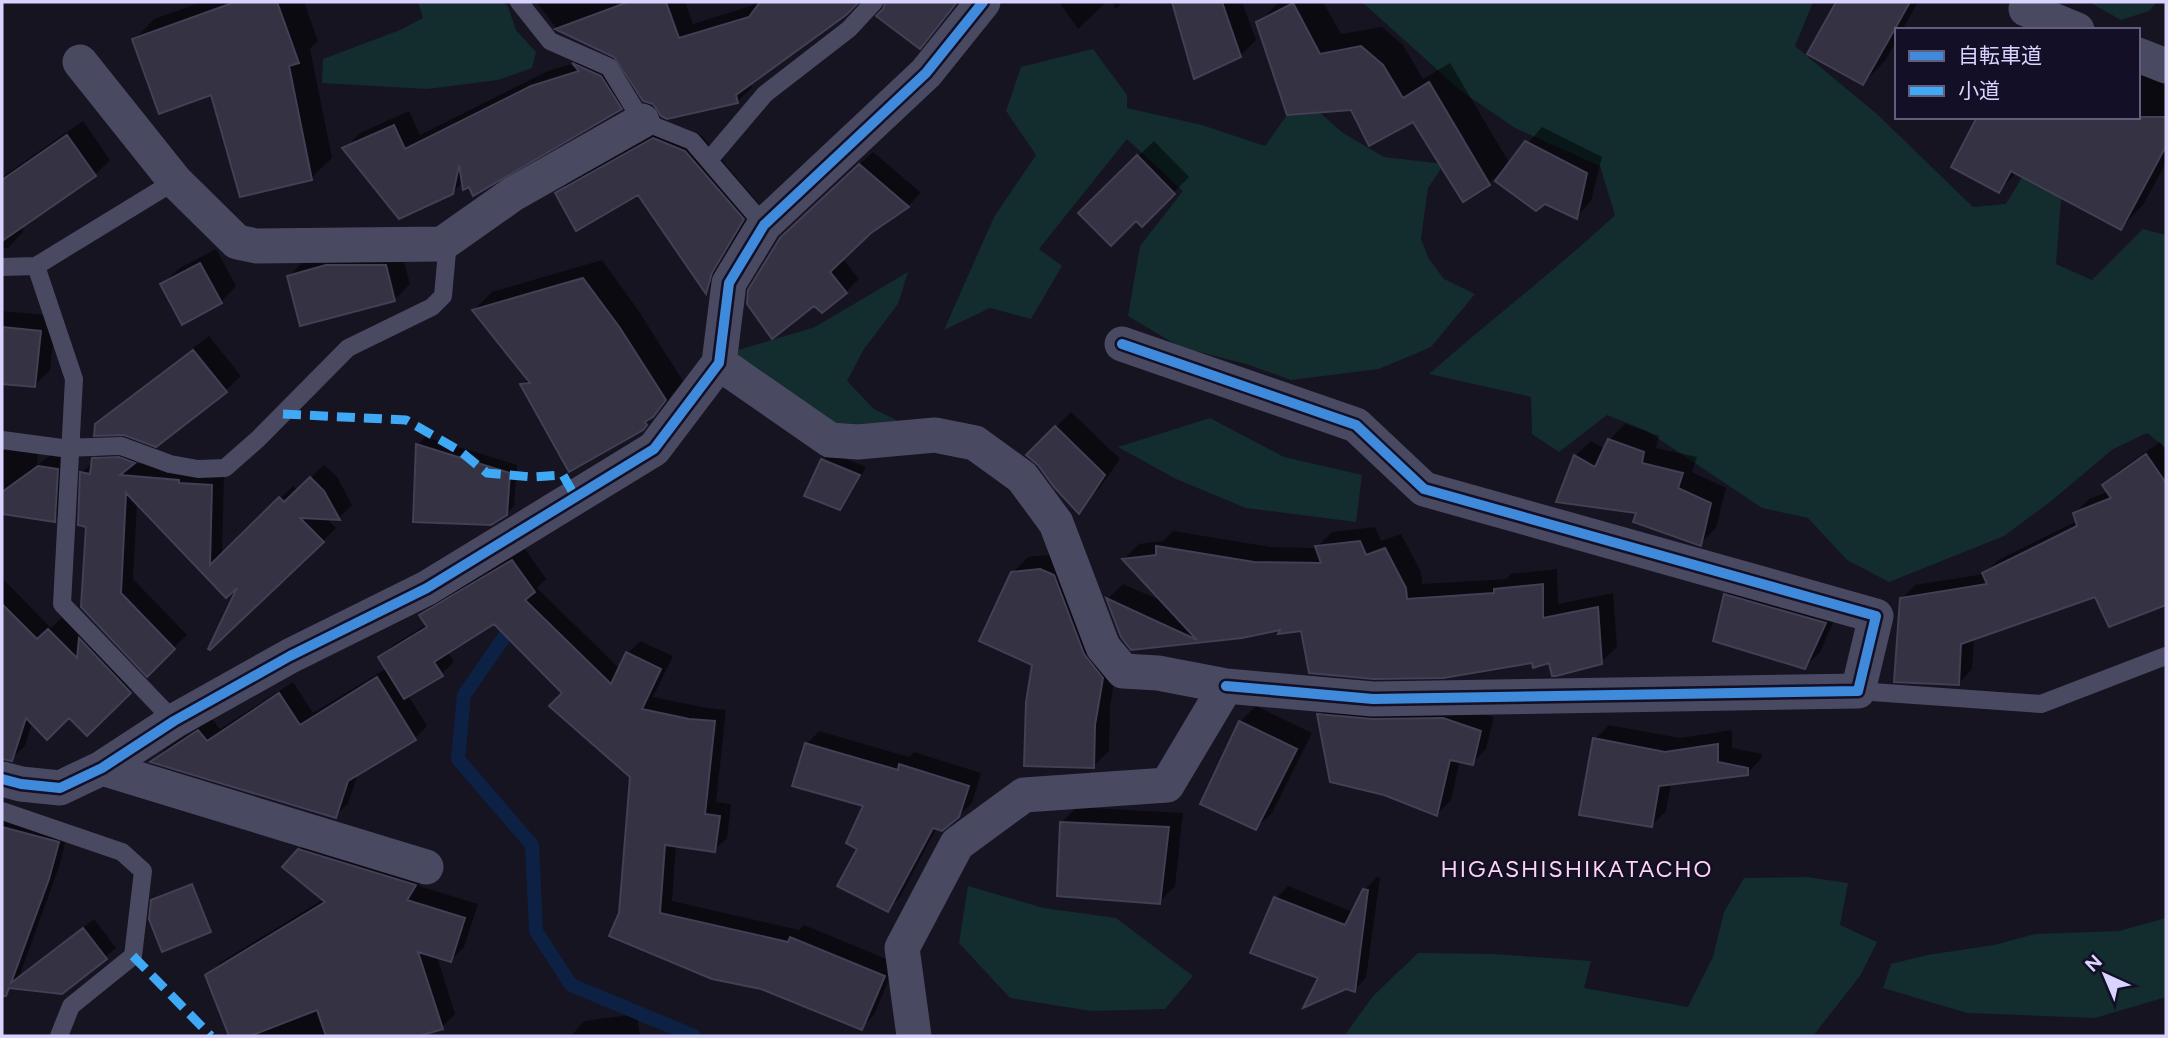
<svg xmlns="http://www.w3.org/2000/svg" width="2168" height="1038" viewBox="0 0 2168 1038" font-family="Figtree,'Noto Sans JP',sans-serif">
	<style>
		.green { fill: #132c2d }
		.shadow { fill: #0007 }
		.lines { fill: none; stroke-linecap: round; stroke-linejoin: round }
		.stream { stroke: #0d2144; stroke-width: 14 }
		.building { fill: #343243; stroke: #433f54; stroke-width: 2 }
		.lane { stroke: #4a4962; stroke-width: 18 }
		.street { stroke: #4a4962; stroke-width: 35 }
		.quiet { stroke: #3fa9f5; stroke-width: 9; stroke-dasharray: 18 9; stroke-linecap: butt }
		.cycleway-casing { stroke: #130f26; stroke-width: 15 }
		.cycleway { stroke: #408adc; stroke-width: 10 }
		.labels { text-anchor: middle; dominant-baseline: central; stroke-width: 5; stroke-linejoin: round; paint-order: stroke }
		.neighbourhood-label { font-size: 23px; letter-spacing: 2px; fill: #ffd6f0; stroke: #130f26 }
	</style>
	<rect width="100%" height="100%" fill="#161421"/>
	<path class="green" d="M418,2H503L508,7L516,30L536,52L532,68L498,80L427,89L322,83L323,59L400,30L423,18Z
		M1362,2H1813L1795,46L1878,115L1973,207L2006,204L2058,117H2100L2061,199L2056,264L2092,280L2143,229L2166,235V448L2147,433L2113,449L2050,502L2004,536L1889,582L1847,560L1808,518L1762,508L1647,431L1607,415L1559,452L1532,434L1531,397L1429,374C1490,320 1555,271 1615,215L1600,166L1515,128L1461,91Z
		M2089,2H2157L2149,11L2121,20Z
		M1093,49L1127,95V108L1202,125L1265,146L1287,115L1319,112L1343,133L1384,157L1444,164L1428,188L1421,239L1429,259L1444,279L1475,294L1431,347L1379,369L1291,380L1246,364L1180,347L1128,316L1140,246L1183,191L1127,139L1039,249L1062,266L1031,319L990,308L944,330L994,217L1036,155L1006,111L1021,67Z
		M908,272L898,304L864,349L847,381L874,409L910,427L832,426L725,354L815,327Z
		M1210,418L1284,457L1362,475L1356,522L1246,508L1176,479L1118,447Z
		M1807,877L1848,883L1840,925L1877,942L1860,976L1813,1036H1344L1373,996L1418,953L1494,954L1591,961L1584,988L1688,1007L1713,957L1724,912L1744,878Z
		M968,886L1044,908L1116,918L1193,976L1165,1009L1091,1011L1010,998L959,943Z
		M2166,918V997L2095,1018L1967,1013L1883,988L1891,964L1927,955L1994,945L2035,934L2119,931Z"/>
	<path class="shadow" d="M202,2H304L318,41L310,49L332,158L311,178L213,92L134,40L154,19Z
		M536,2H685L693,24L763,2H858L845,14L750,82L752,87L737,102L654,103L638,90L621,108L470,185L463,182L452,193L345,148L360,133L409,111L420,135L548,71L575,63L589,49L620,62L615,56L558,30Z
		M887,2H958L919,47L887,6Z
		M1059,2H1106L1078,29Z
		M1112,2H1123L1116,9Z
		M1174,2H1242L1256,40L1240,56L1195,77Z
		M1279,2H1323L1341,34L1382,27L1403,45L1423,79L1450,63L1510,164L1542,127L1602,157L1591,201L1576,217L1545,202L1500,173L1489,183L1464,199L1414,120L1352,108L1258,23Z
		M1838,2H1918L1902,30H1897V40L1885,61L1863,83L1809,54Z
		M2047,8L2092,27L2110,30H2026Z
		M2138,45L2166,58V163L2143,205L2121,228L2017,172L1999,191L1953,166L2138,117Z
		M83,121L110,160L95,175L23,225V232L8,248H2V177Z
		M670,123L701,135L758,203L727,255L721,277L706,291L638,193L557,194L572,178Z
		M1154,141L1189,177L1142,224L1136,219L1080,213Z
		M873,152L921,193L908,206L869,232L842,258L859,279L846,292L781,239Z
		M216,249L236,286L221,302L162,284L178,269Z
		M401,250L410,284L394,300L289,276L304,261Z
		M602,260L638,310L683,381L661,409L642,429L523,384L529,378L474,310L492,292Z
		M2,311L56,316L50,370L34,386L2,383Z
		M209,336L241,376L226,390L156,445L97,425L112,410Z
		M1071,412L1120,459L1101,486L1086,502L1029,455Z
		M1625,424L1659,436L1656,448L1697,457L1692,472L1726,488L1716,528L1700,544L1638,511L1575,456L1591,441L1605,449L1609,440Z
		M425,437L517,465L514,506L506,514L418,445Z
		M2,440L38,452L37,465L52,454L70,456L68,507L54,520L3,512L2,514Z
		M2160,442L2166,451V603L2110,624L2096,594L1974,638L1972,669L1959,683L1901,599L1915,585L1984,574L1998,560L2077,521L2075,513L2089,499L2109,491L2104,485L2118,471Z
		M107,446L146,450L134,463L224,472L222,555L293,486L298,490L324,465L337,477L352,505L339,518L325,517L336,528L323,541L242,581L226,596L137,503L133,579L187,635L147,674L88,525L82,473Z
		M831,453L866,467L847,500L840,508L823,460Z
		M1375,527L1381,541L1401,534L1421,572L1422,584L1506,579L1511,574L1557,569L1558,604L1613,593L1617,647L1601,662L1533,661L1283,628L1241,636L1132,648L1122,636L1108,599L1123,584L1166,603L1124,559L1139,544L1163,541L1173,531L1271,547L1316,548L1332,532Z
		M525,549L546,579L537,588L620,669L628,653L640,641L673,656L653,697L702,707L726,710L716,802L731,804L727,838L714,850L676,845L672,901L799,930L804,925L896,963L874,1015L861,1028L621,913L632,777L565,693L494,622L448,652L454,662L441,674L408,695L427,726L415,738L358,773L348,804L335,816L153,761L165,749L212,719L220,729L293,682L313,713L387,668L381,658L393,645L427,624L421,615L433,603Z
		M1057,554L1117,662L1110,708L1109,751L1093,766L1012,573L1028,557Z
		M2,578L51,628L62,617L82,637L143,678L87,734L69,716L32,722L25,746L11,759L2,756Z
		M1741,580L1840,607L1820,652L1805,667L1725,595Z
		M1333,701L1458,705L1494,717L1486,749L1472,763L1460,760L1451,800L1437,814L1319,715Z
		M1256,706L1312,733L1272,813L1256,828L1240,722Z
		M1609,725L1680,738L1732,730V748L1762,754L1761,759L1747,773L1671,783L1666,811L1652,825L1595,739Z
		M819,731L909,757L914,752L981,773L972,803L958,816L937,827L900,897L887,910L859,848L866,805L807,744Z
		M1077,807L1183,813L1175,886L1159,902L1061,823Z
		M2,815L68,832L59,867L19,977L94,919L116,948L61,992L2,986Z
		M313,836L428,871L419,886L478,904L464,947L451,960L437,956L455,1014L442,1027L414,1036H231L207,975L221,962L324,899L299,850Z
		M1377,877L1380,878L1366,978L1354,990L1320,977L1276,898L1288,886L1353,912L1364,890Z
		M637,1014L640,1036H571L584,1021Z"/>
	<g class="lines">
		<path class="stream" d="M516,620L464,695L458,759L532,845L536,931L571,985L694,1036"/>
	</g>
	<path class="building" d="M235,2H277L299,63L289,66L312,180L240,197L211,95L159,114L132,39Z
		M628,2H666L679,38L749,17L760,2H859L846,15L736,95L738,103L667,119L661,116L653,104L643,101L614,57L555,29Z
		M885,2H957L920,49L876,16L883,9Z
		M1172,2H1222L1241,57L1194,79Z
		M1836,2H1910L1863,85L1807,54Z
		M1293,3L1320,54L1361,46L1383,65L1403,98L1429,82L1490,185L1463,202L1413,122L1369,146L1351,110L1287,115L1256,22Z
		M572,63L601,76L622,109L473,196L469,187L463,190L459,165L453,194L399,219L342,148L394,125L405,149L531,86L579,71Z
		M1977,117H2166V146L2121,230L2011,171L1999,193L1951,167Z
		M67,135L96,176L2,241V180Z
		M653,138L685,151L744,219L712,273L706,294L638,195L576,231L555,193Z
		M1525,141L1587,173L1577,219L1545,204L1536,211L1495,181Z
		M1137,155L1175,194L1142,227L1136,221L1111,246L1078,213Z
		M859,164L909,207L871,233L830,272L847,293L822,313L814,306L772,339L747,304L748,290L780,238Z
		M200,263L222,303L182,325L160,284Z
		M326,265H386L395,301L300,326L287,276Z
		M583,278L620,328L666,400L653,417L645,422L647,425L643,430L569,472L520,384L530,383L472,310Z
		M2,327L41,331L35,387L2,384Z
		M193,350L227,392L156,447L124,435L94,436L95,424Z
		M1055,426L1105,475L1079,514L1054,487L1038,465L1026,455Z
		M1608,439L1644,452L1642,463L1683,473L1678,488L1711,503L1701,546L1633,522L1636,513L1556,502L1574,455L1595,467Z
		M416,444L510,473L507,515L491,525L413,522Z
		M2146,454L2166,483V605L2109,627L2095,597L1961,644L1959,685L1894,682L1900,598L1987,584L1982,573L2077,526L2073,513L2111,498L2102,485Z
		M119,457L135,463L120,475L179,480V483L212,485L210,565L279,497L284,502L310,477L324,491L340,520L300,518L324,542L210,650L208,649L237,588L226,598L126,493L121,593L175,649L147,677L81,607L86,527L78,525L80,472L90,474L92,458Z
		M821,459L860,475L840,510L804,496Z
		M38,466L58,469L55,522L2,514V492Z
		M1360,541L1366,555L1385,548L1406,588L1407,599L1494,593V589L1543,584V618L1598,607L1602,664L1556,676H1552L1549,663L1533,668L1532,663L1443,678L1374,679L1309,673L1301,631L1278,634L1280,630L1242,638L1131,650L1121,637L1106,598L1197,640L1122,559L1156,555V546L1254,562L1321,563L1315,546Z
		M512,560L535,592L525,600L611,684L626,652L661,669L642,709L689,719L715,721L705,814L720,816L715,852L665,845L660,913L788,942L790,937L885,976L862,1030L761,989L712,979L609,936L619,913L630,777L549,706L562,693L494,624L434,662L443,676L404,699L378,657L427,627L419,615Z
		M1040,569L1054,575L1084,654L1103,678L1095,725L1094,768L1024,766L1026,702L1032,665L979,641L1011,572Z
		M1724,594L1826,623L1805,669L1713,641Z
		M2,604L37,639L48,629L77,658L79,638L131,693L87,736L69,718L47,740L26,718L12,761L2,759Z
		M377,677L416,740L348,781L336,818L150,762L198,730L207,741L279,693L300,725Z
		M1317,714L1373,719L1443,718L1481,731L1473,765L1450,760L1437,816L1384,795L1330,782Z
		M1239,721L1297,749L1256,830L1200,804Z
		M1593,738L1665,752L1718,744V762L1748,768V775L1659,786L1652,827L1579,815Z
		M805,743L898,770L899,764L969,786L959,817L942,831L933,828L888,912L837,886L857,849L846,843L863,806L792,786Z
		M1060,822L1169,827L1160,904L1057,896Z
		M2,827L59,842L49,879L11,983L83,928L107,959L62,994L9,988L6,996H2Z
		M298,849L416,885L407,900L465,918L451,962L418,952L443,1029L419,1036H326L317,1010L250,1036H229L205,975L325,902L282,867Z
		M192,884L211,932L162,952L149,919L151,900Z
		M1363,889L1368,890L1355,992L1346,989L1303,1008L1318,978L1250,953L1274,897L1345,925Z"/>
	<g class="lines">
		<path class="lane" d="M519,2L550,41L609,67L642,121L692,141L764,225
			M709,160L765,94L849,29L874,2
			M2,267L36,266
			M2,440L62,448L121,446L170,464L198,469L225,468L258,439L348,348L432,307L443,296L448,241
			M1858,691L2041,704L2166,656
			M174,721L62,604L74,379L36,266L175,181
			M2,811L122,852L143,871L133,956L71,1006L59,1036"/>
		<path class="street" d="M2026,9L2077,30
			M2138,55L2166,66
			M80,62L175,181L237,242L256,246L442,244L513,194L642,121
			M1122,344L1356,425L1424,489L1876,616L1858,691L1373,699L1226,686
			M719,363L830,440L858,442L935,435L975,443L1022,477L1056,523L1103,647L1123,671L1158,673L1226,686L1167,785L1024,795L957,844L902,948L914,1036
			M102,768L426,867
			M2,779L21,784L60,788L102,768L174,721L290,656L427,588L654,449L719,363L729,283L764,225L926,73L983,2"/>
		<path class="quiet" d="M283,414L406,420L460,451L487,473L532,477L563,475L576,498
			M133,956L211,1036"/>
		<defs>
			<path id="cycleway" d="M1122,344L1356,425L1424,489L1876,616L1858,691L1373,699L1226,686
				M2,779L21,784L60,788L102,768L174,721L290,656L427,588L654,449L719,363L729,283L764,225L926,73L983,2"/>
		</defs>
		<use href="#cycleway" class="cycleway-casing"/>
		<use href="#cycleway" class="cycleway"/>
	</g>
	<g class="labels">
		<g class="neighbourhood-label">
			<text x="1577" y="869">HIGASHISHIKATACHO</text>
		</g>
	</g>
	<rect width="2168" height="1038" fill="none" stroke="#d9d4ff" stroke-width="7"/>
	<rect x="1895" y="28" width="245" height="91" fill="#130f26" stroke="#625e7d" stroke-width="2"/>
	<rect x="1909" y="51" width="35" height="10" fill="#408adc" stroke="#625e7d" stroke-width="2"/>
	<text x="1958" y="63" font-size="21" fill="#d9d4ff">自転車道</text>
	<rect x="1909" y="86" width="35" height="10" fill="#3fa9f5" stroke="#625e7d" stroke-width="2"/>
	<text x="1958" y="98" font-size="21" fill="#d9d4ff">小道</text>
	<g transform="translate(2105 975) rotate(316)" stroke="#130f26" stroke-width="5" paint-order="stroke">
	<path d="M0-5L12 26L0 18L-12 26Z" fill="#d9d4ff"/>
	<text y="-10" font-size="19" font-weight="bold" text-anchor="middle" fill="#d9d4ff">N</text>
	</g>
</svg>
